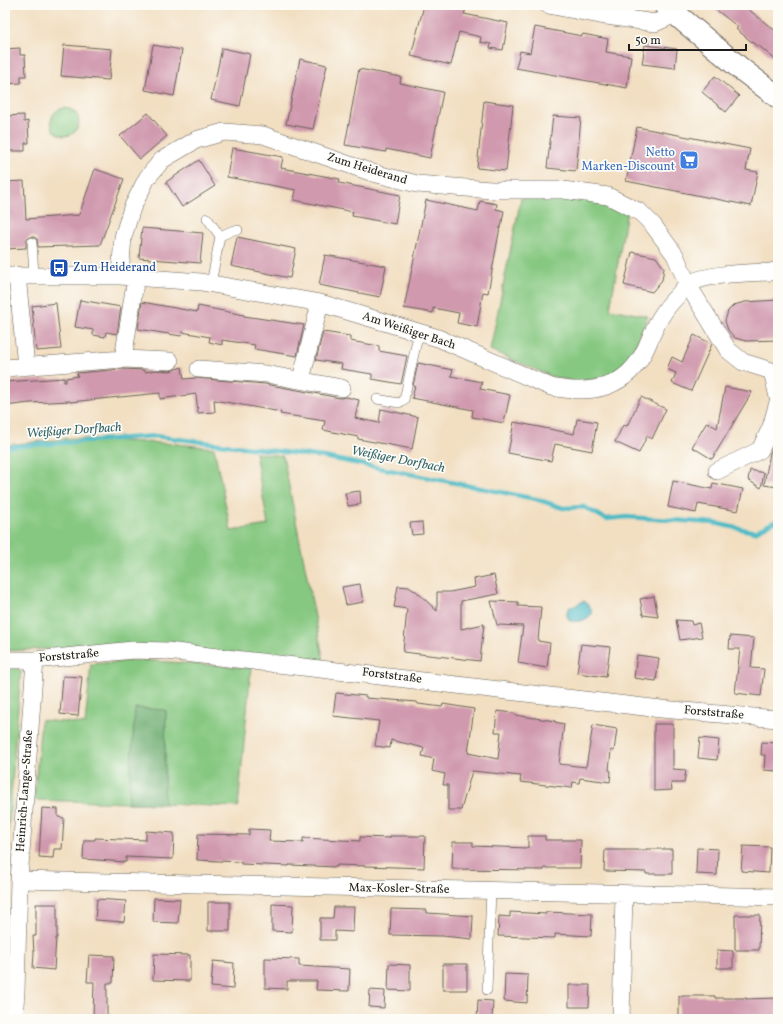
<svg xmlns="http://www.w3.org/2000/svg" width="783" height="1024" viewBox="0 0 783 1024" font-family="Vollkorn,serif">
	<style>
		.green { fill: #86c881; stroke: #51724e }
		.forest { fill: #6cac6f; stroke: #446446 }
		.water { fill: #4bbac4; stroke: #346b70 }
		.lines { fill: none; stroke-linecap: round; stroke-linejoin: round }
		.stream { stroke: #4bbac4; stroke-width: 4.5 }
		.building { fill: #d099ae }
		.service-casing { stroke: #676056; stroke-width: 10 }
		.minor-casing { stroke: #676056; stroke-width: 18 }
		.primary-casing { stroke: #676056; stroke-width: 24 }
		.service { stroke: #fff; stroke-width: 9 }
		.minor { stroke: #fff; stroke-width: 17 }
		.primary { stroke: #fff; stroke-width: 22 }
		.labels { text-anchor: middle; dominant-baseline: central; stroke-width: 3.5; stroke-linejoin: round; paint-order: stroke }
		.shop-label { font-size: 12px; fill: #366cbe; stroke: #fdfcf7; text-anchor: end }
		.street-label { font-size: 12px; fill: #1c1c1c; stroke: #fdfcf7 }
		.transit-label { font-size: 12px; fill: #164399; stroke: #fdfcf7; text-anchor: start }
		.water-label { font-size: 13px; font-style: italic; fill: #316368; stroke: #fdfcf7 }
	</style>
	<rect width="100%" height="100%" fill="#fdfcf7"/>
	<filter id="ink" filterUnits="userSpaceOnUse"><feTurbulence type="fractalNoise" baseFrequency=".025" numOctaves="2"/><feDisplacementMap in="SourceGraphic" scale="8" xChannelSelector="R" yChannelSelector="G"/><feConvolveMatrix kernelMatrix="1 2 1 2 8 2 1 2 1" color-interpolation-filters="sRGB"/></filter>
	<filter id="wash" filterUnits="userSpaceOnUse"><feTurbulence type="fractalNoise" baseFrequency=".012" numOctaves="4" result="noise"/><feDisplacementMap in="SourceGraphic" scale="16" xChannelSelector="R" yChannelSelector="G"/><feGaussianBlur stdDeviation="0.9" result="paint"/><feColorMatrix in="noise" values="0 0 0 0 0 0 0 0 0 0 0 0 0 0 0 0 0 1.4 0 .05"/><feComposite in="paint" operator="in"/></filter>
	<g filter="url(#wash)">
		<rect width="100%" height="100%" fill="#f2dfc2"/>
		<path class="green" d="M51 122a14 14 0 1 1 28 0a14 14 0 1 1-28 0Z
			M568,197L598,200L627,211L610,309L648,316L636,346L621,367L605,377L576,382L553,377L490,350L521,198Z
			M73,438L177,444L214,448L231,531L268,525L255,453L283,456L324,662L138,645L5,651V445Z
			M143,660L251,668L238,807L164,804L166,711L136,708L128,803L34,800L41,720L85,724L91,664Z
			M5,666H14L21,671L5,871Z"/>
		<path class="forest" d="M135,708L166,710L164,804L128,803Z"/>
		<path class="water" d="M584,601C602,613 584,624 570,621L567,616V611L570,607C575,607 578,603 584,601Z"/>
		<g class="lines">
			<path class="stream" d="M5,447L155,436L324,457L536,499L563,508L584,507L606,519L627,517L714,523L755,532L778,520"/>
		</g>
		<g id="blocks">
			<path class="building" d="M424,5H446L466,9L464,14L508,23L503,50L490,48L491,44L480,42L481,37L459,32L451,65L411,56Z
				M710,5H743L778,33V62L759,46L758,47L736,29L738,27Z
				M535,27L582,36L583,34L608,39L606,52L631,56L627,88L516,68L520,51L530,53Z
				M64,45L112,49L109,80L61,76Z
				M153,45L182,50L174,96L145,90Z
				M645,45L677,49L675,68L642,64Z
				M20,48V55H25L26,76H21V83L5,84V49Z
				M222,48L250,54L240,106L211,100Z
				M300,59L327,65L313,129L286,124Z
				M359,69L401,77L400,83L443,92L430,158L386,149V152L345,145Z
				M715,76L739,96L726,112L702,92Z
				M484,101L513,105L506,171L477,168Z
				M148,113L167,136L140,159L120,136Z
				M24,115V122L28,121L29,143H25V151H5V116Z
				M553,116L581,118L576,171L547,168Z
				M637,127L750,149L746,170L758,172L751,206L626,181Z
				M232,148L283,157L281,168L340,179L339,183L400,195L395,224L352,216L353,212L294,200L296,190L227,177Z
				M199,160L215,186L182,207L166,182Z
				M95,169L124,179L100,245L38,247L37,239L32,236L26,240V248L5,249V182L24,181L26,219L79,215Z
				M426,200L478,211L480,201L497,204L496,209L504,211L501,227H500L488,293L483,292L477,327L457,323L459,313L433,308V313L404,308Z
				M142,228L203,233L200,263L139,258Z
				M237,237L296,249L290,278L231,266Z
				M632,252L656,257L664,268L662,280L652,292L624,285Z
				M325,255L386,266L380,297L319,285Z
				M80,300L121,307L117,334L106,332L105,337L93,335V330L75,327Z
				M778,300V340L746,341L735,338L728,330L725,321L728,311L734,305L745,302Z
				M142,302L197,312L198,306L244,315V316L304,325L297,356L254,349L255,345L222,340V345L209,342L210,337L182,332L181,336L138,329Z
				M56,303L61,349L36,351L32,306Z
				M323,332L350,336V341L379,346V351L407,356L401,384L372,379V374L341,369L342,364L316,360Z
				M694,335L712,344L691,391L672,383L676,373L667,369L672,357L682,362Z
				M418,363L453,370L451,376L482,382L480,389L510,395L504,423L472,417L473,410L412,398L415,386H413Z
				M182,367L184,379L195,378L265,384L340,398L346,397L359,400L355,418L379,423L381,409L418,417L412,449L358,439V437L323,430L325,421L280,414L281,412L214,400L215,412L198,413L196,394L160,399V393L70,402V401L30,403L5,406V382L64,378V382H66V378L78,376L77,373L123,369L144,370L145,372L156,370L170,371Z
				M725,387L752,392L712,459L692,447L707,422L717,428Z
				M641,397L666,409L652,439L647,436L639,453L615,442L623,425L627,426Z
				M577,419L597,422L592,451L555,444L551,461L508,453L514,422L574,434Z
				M774,444H778V487L764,485L770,453Z
				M750,470L764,473L761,488L748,480Z
				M673,481L712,489L713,483L743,489L738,511L698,504L696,513L668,507Z
				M360,491L361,504L348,506L345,493Z
				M422,522L423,534L412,535L410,523Z
				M494,575L498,594L461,601V629L484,624L480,661L403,652L407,609L394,607L398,586L409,587L413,590L416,591L437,611V592H450L475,587L474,579Z
				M360,584L363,602L346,605L342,587Z
				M654,596L658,617L643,615L640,599Z
				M491,601L518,602V606L541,607L538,641L550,643L547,668L518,663L523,626L497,625Z
				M676,620L691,621L692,625L699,623L702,637L680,640Z
				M730,636L754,638L751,668L764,669L761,696L735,693L740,649H729Z
				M581,644L610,647L606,677L577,673Z
				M637,655L659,658L656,681L634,678Z
				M63,676L82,677L78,716L60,714Z
				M336,693L366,696V698L417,702L418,704L442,707L443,704L474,709L468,753L498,759L501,732H495L497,711L514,713L515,715L555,721V722L564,724L559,764L586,767L593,725L617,729L614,751L611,750L609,770L611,771L610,782L580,778L579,783L573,782L572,788L520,782L521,776L472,771L461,810H448V785H443L445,774L432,771L434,759L422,756L424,748L391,740L390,748L375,746L379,721L333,716Z
				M654,724H673V769L686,770L684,783H671L672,790L654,791Z
				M700,738L719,740L717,760L698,758Z
				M762,742L778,743V771L764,770L765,755H761Z
				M42,808L58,809V817L64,818L62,849H54L53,858L39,857Z
				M249,829L270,830L269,841L303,842V838L360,841V837L390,838V836H425L424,868L337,865V867L289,865V866L241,864V862L197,860L198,834L249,835Z
				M146,831L174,833L173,859L126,857V862L83,859L84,840H95V838L146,840Z
				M528,836H545V840H581L580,868H544V870L452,869L453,842H473V846L528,848Z
				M743,846L770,847L769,873L741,871Z
				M697,848L718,849L717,875L696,874Z
				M646,849H672V874H646V872L604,871L605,850H646Z
				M154,898L180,899L178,923L153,922Z
				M97,899L126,901L124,922L95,920Z
				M208,902H230V931H208Z
				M36,904H57V938H56L54,970L33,968L34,953L33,936H36Z
				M272,904L293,905L292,932L272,931Z
				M334,907H354L353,932L335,931V940H320V918H333Z
				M391,909L427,910V913L473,916L472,939L443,936L390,935Z
				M510,912L546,914V912L592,914L591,936L555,934V938L498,936L499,916L510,917Z
				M735,915H760L759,950H735Z
				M717,950L733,951V968H717Z
				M154,954L190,955V981L153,980Z
				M89,955L114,956L113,983H107V1018H93L94,982H87Z
				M265,958L299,959V966L350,969L349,991L316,990L317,981H287V989L265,988Z
				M213,961L234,963L233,989L211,987Z
				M389,964L410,965V991L388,990Z
				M443,964H467V990H443Z
				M505,974L528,975L527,1003L504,1001Z
				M569,985H590L589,1007H569Z
				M370,990L385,991L384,1008L369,1007Z
				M679,996H715V998H746V999L778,998V1019H679Z
				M478,1000L493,1001L492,1019H477Z"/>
		</g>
	</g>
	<g filter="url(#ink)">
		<use href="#blocks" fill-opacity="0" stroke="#676056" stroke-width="1"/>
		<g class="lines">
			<defs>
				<path id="service" d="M207,218L220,236
					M32,242L34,275
					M211,284L220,236L234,230H238
					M377,399L399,403L404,400L419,331
					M487,990L491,891"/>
				<path id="minor" d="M548,5L600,15L655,23L676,14
					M17,275L26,366
					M5,276H120L201,282L320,303L438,338L551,387C592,395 627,389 646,348C656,325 661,312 679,294C682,291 684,287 687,285C705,273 750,273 771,272L778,270
					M120,276L123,237L132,208L147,178L162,160L196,140L224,132L263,135L373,173L417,184L491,190H563L608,196L640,212L653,225L675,255L688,285L728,350L743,362L772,371L778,397
					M123,359L136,277
					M5,368L123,359L170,361
					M199,369L266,374L342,388
					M301,380L320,303
					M717,471L760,450L771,427L778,402
					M5,660H35L133,650L167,651L661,709L778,719
					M19,880L778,897
					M14,1019L16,992L19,880L35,660
					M621,1019L624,893"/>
				<path id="primary" d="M665,5L741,69L778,97"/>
			</defs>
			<use href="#service" class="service-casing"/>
			<use href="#minor" class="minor-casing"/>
			<use href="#primary" class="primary-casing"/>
			<use href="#service" class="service"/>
			<use href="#minor" class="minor"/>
			<use href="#primary" class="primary"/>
		</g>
	</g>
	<defs>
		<symbol id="supermarket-square" viewBox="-11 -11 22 22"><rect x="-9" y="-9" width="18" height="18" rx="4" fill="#3f7fe0" stroke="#fdfcf7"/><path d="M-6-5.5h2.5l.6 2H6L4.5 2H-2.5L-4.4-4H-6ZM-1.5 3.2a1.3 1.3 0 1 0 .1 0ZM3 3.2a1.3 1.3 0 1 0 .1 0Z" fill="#fff"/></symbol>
		<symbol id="bus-square" viewBox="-11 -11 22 22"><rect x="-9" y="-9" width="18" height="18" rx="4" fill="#1a4fb4" stroke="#fdfcf7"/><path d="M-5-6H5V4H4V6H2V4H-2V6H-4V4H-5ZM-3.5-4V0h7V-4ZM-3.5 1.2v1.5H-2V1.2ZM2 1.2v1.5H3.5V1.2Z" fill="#fff"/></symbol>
	</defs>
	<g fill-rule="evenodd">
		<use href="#supermarket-square" x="678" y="149" width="22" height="22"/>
		<use href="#bus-square" x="48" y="257" width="22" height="22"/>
	</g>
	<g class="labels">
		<g class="shop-label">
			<text x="675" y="153">Netto<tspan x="675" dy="14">Marken-Discount</tspan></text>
		</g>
		<g class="street-label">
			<text transform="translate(367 169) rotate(17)">Zum Heiderand</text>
			<text transform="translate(409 331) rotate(18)">Am Weißiger Bach</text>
			<text transform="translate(69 656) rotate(-5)">Forststraße</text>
			<text transform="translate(392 676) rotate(7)">Forststraße</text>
			<text transform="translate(714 713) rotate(5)">Forststraße</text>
			<text transform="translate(25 791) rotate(-86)">Heinrich-Lange-Straße</text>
			<text transform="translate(399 889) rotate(1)">Max-Kosler-Straße</text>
		</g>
		<g class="transit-label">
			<text x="73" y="268">Zum Heiderand</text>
		</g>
		<g class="water-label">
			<text transform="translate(74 431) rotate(-4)">Weißiger Dorfbach</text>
			<text transform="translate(398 460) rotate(11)">Weißiger Dorfbach</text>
		</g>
	</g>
	<rect width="783" height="1024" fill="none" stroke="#fdfcf7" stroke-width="20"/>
	<path d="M629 44v6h117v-6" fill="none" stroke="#1c1c1c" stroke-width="2"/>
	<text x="635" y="44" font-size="12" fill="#1c1c1c" stroke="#fdfcf7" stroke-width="3" paint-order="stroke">50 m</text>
</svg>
